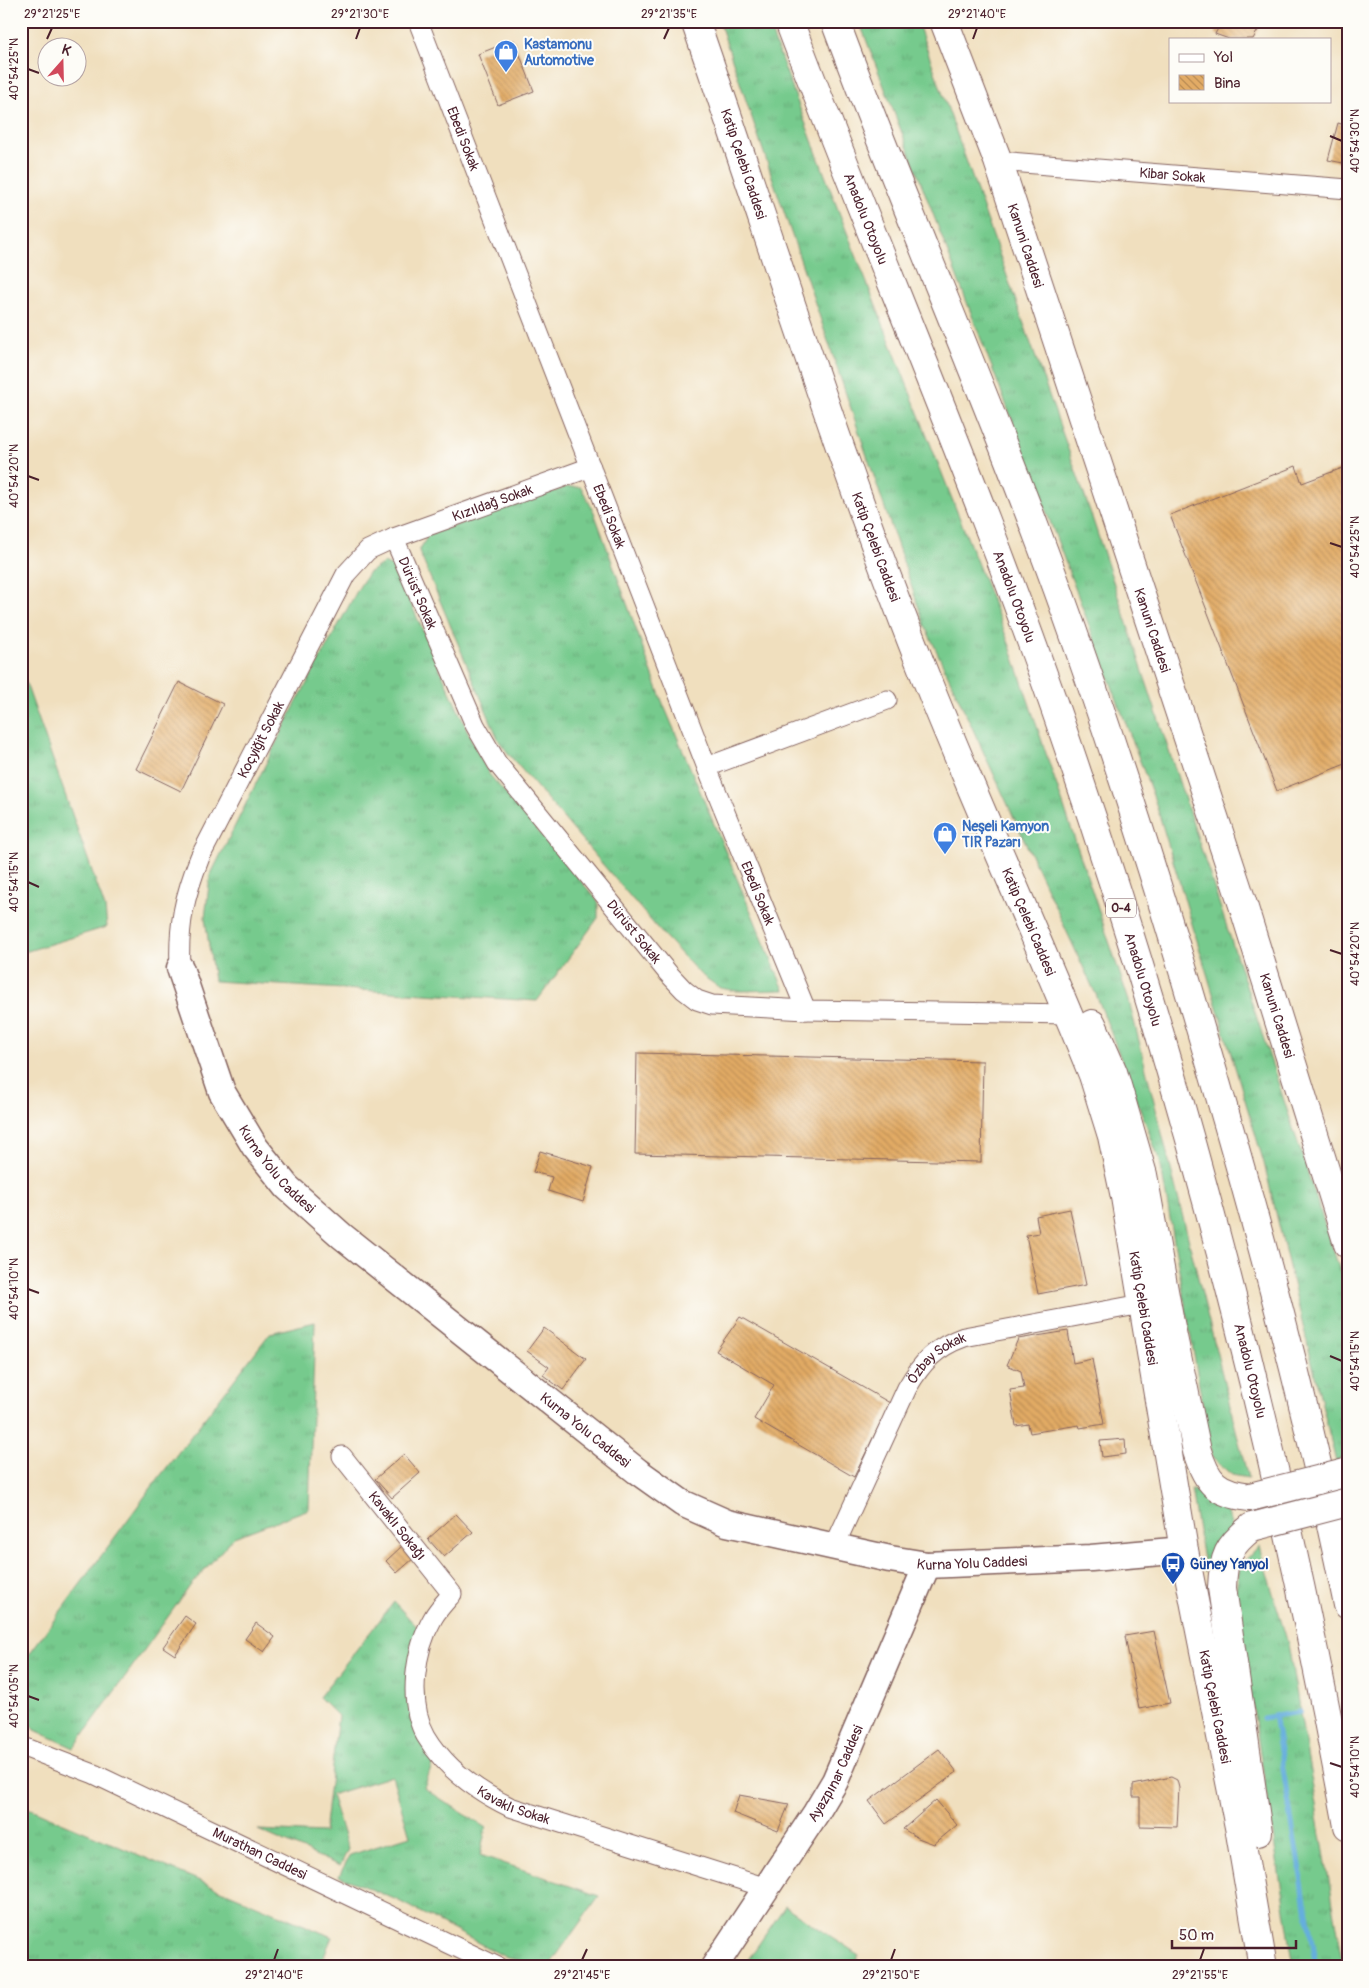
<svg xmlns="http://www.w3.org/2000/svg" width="1369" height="1988" viewBox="0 0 1369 1988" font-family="Pangolin,sans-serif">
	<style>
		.grass { fill: url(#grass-tufts); stroke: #60745c }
		.garden { fill: #76ca8d; stroke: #60745c }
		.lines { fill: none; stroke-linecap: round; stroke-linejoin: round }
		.stream { stroke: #65aedd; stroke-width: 5 }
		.building { fill: url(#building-back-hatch) }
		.street-casing { stroke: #84625e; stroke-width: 21 }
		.secondary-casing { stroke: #84625e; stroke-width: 29 }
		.primary-casing { stroke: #84625e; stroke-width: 30 }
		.highway-casing { stroke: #84625e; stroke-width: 30 }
		.street { stroke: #fff; stroke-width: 19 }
		.secondary { stroke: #fff; stroke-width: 26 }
		.primary { stroke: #fff; stroke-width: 28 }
		.highway { stroke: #fff; stroke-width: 28 }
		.primary-bridge-casing { stroke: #84625e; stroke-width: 30; stroke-linecap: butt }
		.primary-bridge { stroke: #fff; stroke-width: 28 }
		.ticks { fill: none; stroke: #4a1f2b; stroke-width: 2 }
		.labels { text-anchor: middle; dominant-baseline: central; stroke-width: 4; stroke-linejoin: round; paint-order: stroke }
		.shield { fill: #fdfcf7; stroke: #806168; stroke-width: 1 }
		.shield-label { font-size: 12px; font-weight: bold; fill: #4a1f2b }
		.shop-label { font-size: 14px; font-weight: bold; fill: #366cbe; stroke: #fdfcf7; text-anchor: start }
		.street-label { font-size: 14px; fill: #4a1f2b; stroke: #fdfcf7 }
		.transit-label { font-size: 14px; font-weight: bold; fill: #164399; stroke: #fdfcf7; text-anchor: start }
		.neatline { fill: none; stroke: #4a1f2b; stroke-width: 2 }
		.ticks-label { font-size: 12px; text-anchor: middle; fill: #4a1f2b }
	</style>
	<defs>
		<pattern id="grass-tufts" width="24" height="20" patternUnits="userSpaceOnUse" patternTransform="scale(1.25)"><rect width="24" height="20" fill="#76ca8d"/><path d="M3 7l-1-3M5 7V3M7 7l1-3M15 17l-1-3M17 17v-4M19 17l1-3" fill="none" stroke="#68ad7a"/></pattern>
		<pattern id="building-back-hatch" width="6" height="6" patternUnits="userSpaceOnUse" patternTransform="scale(1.25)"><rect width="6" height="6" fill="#e2ab65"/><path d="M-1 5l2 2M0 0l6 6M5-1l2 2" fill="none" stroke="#b98b53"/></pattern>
	</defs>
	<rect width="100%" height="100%" fill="#fdfcf7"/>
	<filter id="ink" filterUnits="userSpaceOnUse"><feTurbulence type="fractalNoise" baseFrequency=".02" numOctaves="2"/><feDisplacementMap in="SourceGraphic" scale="10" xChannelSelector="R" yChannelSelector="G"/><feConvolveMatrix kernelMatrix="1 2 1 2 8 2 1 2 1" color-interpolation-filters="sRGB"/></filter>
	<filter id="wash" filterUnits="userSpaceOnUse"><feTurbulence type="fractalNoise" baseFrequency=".0096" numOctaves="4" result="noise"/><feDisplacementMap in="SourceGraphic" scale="20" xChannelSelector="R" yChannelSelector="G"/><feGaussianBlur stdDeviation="1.12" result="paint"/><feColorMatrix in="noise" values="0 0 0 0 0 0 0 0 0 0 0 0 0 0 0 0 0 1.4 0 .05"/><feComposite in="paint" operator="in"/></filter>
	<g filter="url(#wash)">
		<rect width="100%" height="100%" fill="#f0dfbe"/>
		<path class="grass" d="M719,21H767L837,207L1010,646L1129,1001L1248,1478L1232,1475L1212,1458L1160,1161L1098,999L925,626Z
			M859,21H917L1091,514L1348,1295V1454L1336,1462L1264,1163L1155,801L1009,412Z
			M567,487H581L594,512L662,701L784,990L737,991L720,988L700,974L658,929L511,757L499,741L419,551L428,535Z
			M384,563L395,568L472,741L489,774L598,901V918L537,1001L214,981L205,918L210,876L293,709L358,589L368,573Z
			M21,669L105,908L107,927L21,953Z
			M315,1322L309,1509L234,1537L190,1586L74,1748L35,1730L21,1713V1665L151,1488L270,1333Z
			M1191,1489L1227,1510L1232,1528L1205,1572Z
			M1259,1546L1288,1644L1344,1967H1294L1235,1595L1240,1566Z
			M394,1602L422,1632L413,1647L435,1757L424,1788L486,1828L480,1855L599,1896L549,1966L507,1958L397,1900L339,1876L350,1855L410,1836L392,1776L331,1795L348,1849L340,1866L258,1830L324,1833L338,1716L319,1697Z
			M21,1805L332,1937L319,1967H21Z"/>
		<path class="garden" d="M785,1906L859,1955L852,1967H743Z"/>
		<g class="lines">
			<path class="stream" d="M1274,1715L1316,1967
				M1263,1718L1300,1712"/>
		</g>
		<g id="blocks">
			<path class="building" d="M1222,21H1263L1253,39H1229L1215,34Z
				M514,40L534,91L498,105L478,54Z
				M1338,123L1348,126V164L1328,160Z
				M1296,466L1302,483L1348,466V763L1277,791L1170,515Z
				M179,682L223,704L181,791L136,769Z
				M637,1053L983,1061L981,1162L635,1154Z
				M540,1151L593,1167L583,1202L548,1191L552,1177L533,1172Z
				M1070,1209L1086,1285L1038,1294L1026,1235L1039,1233L1036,1216Z
				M740,1317L890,1403L854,1477L754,1419L774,1385L716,1351Z
				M544,1328L586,1359L563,1390L543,1375L549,1367L527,1351Z
				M1068,1331L1073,1363L1092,1359L1104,1424L1080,1428L1079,1425L1030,1433L1028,1424L1016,1426L1010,1390L1024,1388L1021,1371L1007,1365L1018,1339Z
				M1125,1439L1126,1454L1102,1457L1100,1441Z
				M404,1454L420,1473L392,1498L375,1479Z
				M456,1514L473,1532L444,1557L428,1539Z
				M402,1546L414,1558L397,1573L386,1561Z
				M185,1616L196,1624L175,1655L163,1647Z
				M256,1623L275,1637L264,1652L245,1639Z
				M1154,1631L1170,1703L1139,1709L1125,1636Z
				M939,1749L957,1772L886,1824L869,1801Z
				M1171,1777L1177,1780L1179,1788L1177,1827L1140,1826V1797H1133V1785Z
				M739,1795L789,1804L778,1831L733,1813Z
				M936,1800L957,1825L934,1844L918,1838L903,1829Z"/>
		</g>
	</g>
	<g filter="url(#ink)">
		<use href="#blocks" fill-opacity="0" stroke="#84625e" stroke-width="1"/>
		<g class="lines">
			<defs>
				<g id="street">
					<path id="s1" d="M418,21L709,773L806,1010"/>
					<path id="s2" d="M998,161L1348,189"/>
					<path id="s3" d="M394,538L475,725L497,763L668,973L684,990L697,1000L712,1005L806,1010L1069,1014"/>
					<path d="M707,767L887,700"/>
					<path id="s4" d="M180,968C178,925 184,897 200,857L346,574L368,550L394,538L591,467"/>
					<path id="s5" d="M342,1456L452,1594C446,1601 438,1609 433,1618C415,1649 407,1703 426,1736C445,1768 477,1791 510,1807L767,1888"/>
					<path id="s6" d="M834,1547L907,1388C922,1362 936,1347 964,1337L1142,1304"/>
					<path id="s7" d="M21,1746L94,1774L498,1967"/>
				</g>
				<g id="secondary">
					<path id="s8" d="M180,968L222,1092L255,1147L287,1187L342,1236L637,1471L682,1503L727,1523L890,1559L927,1565L1091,1558L1184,1550"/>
					<path id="s9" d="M714,1967L816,1813L835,1781L927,1565"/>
				</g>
				<g id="primary">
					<path id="s10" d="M695,21C772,242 841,466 928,683C981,815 1040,943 1093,1075L1112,1136L1125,1197L1184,1550L1239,1827L1263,1967"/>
					<path id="s11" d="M944,21L998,161L1243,905L1348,1244"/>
					<path d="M1092,1024L1113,1072L1143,1175L1169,1318L1197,1451C1207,1483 1216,1493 1250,1497"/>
					<path d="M1252,1527C1228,1546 1223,1557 1222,1588L1258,1832"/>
				</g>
				<g id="highway">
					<path id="s12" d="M789,21C881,265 986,503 1069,749C1189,1100 1281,1461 1348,1826"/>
					<path d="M835,21C899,194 973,363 1038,536C1098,695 1150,858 1198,1021C1255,1214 1308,1408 1348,1605"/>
				</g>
			</defs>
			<use href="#street" class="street-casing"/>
			<use href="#secondary" class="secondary-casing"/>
			<use href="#primary" class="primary-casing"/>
			<use href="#highway" class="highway-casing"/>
			<use href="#street" class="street"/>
			<use href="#secondary" class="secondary"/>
			<use href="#primary" class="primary"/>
			<use href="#highway" class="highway"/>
			<defs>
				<path id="primary-bridge" d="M1250,1497L1345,1473
					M1252,1527L1348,1502"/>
			</defs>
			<use href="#primary-bridge" class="primary-bridge-casing"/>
			<use href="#primary-bridge" class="primary-bridge"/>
		</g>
	</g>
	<path class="ticks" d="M47,39L52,28M356,39L360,28M664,39L669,28M973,39L977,28M28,69L39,73M1330,136L1342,141M28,476L39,480M1330,543L1342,547M28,882L39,887M1330,950L1342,954M28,1289L39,1293M1330,1356L1342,1361M28,1696L39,1700M1330,1763L1342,1767M274,1960L278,1949M582,1960L587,1949M891,1960L895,1949M1200,1960L1204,1949"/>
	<defs>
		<symbol id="shop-pin" viewBox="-11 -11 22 30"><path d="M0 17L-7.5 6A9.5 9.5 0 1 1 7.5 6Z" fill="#3f7fe0" stroke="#fdfcf7"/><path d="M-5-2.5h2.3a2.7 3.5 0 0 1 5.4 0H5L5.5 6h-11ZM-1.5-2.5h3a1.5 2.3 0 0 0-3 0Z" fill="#fff"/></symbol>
		<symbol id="bus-pin" viewBox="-11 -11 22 30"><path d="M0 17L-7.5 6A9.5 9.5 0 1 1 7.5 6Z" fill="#1a4fb4" stroke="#fdfcf7"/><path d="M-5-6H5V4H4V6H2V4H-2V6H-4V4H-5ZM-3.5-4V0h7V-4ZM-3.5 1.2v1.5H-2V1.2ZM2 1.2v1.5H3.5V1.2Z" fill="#fff"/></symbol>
	</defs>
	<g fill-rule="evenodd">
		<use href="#shop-pin" x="492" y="38" width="28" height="38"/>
		<use href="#shop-pin" x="931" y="820" width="28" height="38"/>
		<use href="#bus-pin" x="1159" y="1550" width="28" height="38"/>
	</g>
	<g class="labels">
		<rect class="shield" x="1106" y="898.5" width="30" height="19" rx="4"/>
		<g class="shield-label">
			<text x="1121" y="908">O-4</text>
		</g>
		<g class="shop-label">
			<text x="524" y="44">Kastamonu<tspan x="524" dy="16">Automotive</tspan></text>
			<text x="962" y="826">Neşeli Kamyon<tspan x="962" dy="16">TIR Pazarı</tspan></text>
		</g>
		<g class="street-label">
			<text stroke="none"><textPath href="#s1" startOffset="126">Ebedi Sokak</textPath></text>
			<text stroke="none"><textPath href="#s10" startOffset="151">Katip Çelebi Caddesi</textPath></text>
			<text stroke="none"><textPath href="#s2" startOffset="175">Kibar Sokak</textPath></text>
			<text stroke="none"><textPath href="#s12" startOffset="212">Anadolu Otoyolu</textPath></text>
			<text stroke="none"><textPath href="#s11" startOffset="239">Kanuni Caddesi</textPath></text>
			<text stroke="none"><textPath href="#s4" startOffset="598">Kızıldağ Sokak</textPath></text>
			<text stroke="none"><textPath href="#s1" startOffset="531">Ebedi Sokak</textPath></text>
			<text stroke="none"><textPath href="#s10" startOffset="556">Katip Çelebi Caddesi</textPath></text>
			<text stroke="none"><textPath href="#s3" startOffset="60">Dürüst Sokak</textPath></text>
			<text stroke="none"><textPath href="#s12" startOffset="618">Anadolu Otoyolu</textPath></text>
			<text stroke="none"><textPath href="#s11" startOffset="644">Kanuni Caddesi</textPath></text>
			<text stroke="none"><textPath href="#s4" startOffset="246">Koçyiğit Sokak</textPath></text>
			<text stroke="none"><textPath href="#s1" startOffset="936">Ebedi Sokak</textPath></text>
			<text stroke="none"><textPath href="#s10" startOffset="961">Katip Çelebi Caddesi</textPath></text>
			<text stroke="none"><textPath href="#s3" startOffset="465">Dürüst Sokak</textPath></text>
			<text stroke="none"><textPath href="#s12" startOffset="1022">Anadolu Otoyolu</textPath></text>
			<text stroke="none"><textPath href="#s11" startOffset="1049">Kanuni Caddesi</textPath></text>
			<text stroke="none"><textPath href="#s8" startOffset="226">Kurna Yolu Caddesi</textPath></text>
			<text stroke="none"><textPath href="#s10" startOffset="1366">Katip Çelebi Caddesi</textPath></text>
			<text stroke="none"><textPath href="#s6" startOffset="218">Özbay Sokak</textPath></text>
			<text stroke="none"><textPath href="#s12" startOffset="1428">Anadolu Otoyolu</textPath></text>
			<text stroke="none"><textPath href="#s8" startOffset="631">Kurna Yolu Caddesi</textPath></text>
			<text stroke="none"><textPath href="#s5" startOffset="89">Kavaklı Sokağı</textPath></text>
			<text stroke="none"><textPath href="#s8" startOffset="1051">Kurna Yolu Caddesi</textPath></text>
			<text stroke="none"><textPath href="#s10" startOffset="1771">Katip Çelebi Caddesi</textPath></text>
			<text stroke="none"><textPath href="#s9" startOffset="229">Ayazpınar Caddesi</textPath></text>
			<text stroke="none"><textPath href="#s5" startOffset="444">Kavaklı Sokak</textPath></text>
			<text stroke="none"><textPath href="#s7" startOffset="262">Murathan Caddesi</textPath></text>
		</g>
		<g class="transit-label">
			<text x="1190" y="1564">Güney Yanyol</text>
		</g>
	</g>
	<rect width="1369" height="1988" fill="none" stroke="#fdfcf7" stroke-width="55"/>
	<rect x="1169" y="38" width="162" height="65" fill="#fdfcf7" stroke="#b5a4a5"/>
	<rect x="1179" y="54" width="25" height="8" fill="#ffffff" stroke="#b5a4a5"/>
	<text x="1214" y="62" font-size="15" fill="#4a1f2b">Yol</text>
	<rect x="1179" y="75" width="25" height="15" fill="url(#building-back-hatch)" stroke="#b5a4a5"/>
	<text x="1214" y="88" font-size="15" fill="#4a1f2b">Bina</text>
	<g transform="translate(62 62) rotate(20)"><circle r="24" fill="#fdfcf7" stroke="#b5a4a5"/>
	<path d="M0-4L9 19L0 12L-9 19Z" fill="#d1495b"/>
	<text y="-8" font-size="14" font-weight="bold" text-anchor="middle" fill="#4a1f2b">K</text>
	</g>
	<path d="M1172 1940v8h124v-8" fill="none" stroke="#4a1f2b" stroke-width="2.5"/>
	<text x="1179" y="1940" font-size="15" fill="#4a1f2b" stroke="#fdfcf7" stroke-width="4" paint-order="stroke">50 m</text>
	<rect x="28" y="28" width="1314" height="1932" class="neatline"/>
	<g class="ticks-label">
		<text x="52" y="18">29°21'25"E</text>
		<text x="360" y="18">29°21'30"E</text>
		<text x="669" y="18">29°21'35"E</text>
		<text x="977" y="18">29°21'40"E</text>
		<text transform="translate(14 69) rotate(-90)" y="4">40°54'25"N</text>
		<text transform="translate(1355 141) rotate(-90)" y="4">40°54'30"N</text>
		<text transform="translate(14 476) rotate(-90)" y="4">40°54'20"N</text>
		<text transform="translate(1355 547) rotate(-90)" y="4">40°54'25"N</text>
		<text transform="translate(14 882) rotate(-90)" y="4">40°54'15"N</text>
		<text transform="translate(1355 954) rotate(-90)" y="4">40°54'20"N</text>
		<text transform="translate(14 1289) rotate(-90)" y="4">40°54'10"N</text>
		<text transform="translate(1355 1361) rotate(-90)" y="4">40°54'15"N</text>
		<text transform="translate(14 1696) rotate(-90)" y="4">40°54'05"N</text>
		<text transform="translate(1355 1767) rotate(-90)" y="4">40°54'10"N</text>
		<text x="274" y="1979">29°21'40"E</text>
		<text x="582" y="1979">29°21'45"E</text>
		<text x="891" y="1979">29°21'50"E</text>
		<text x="1200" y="1979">29°21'55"E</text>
	</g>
</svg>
